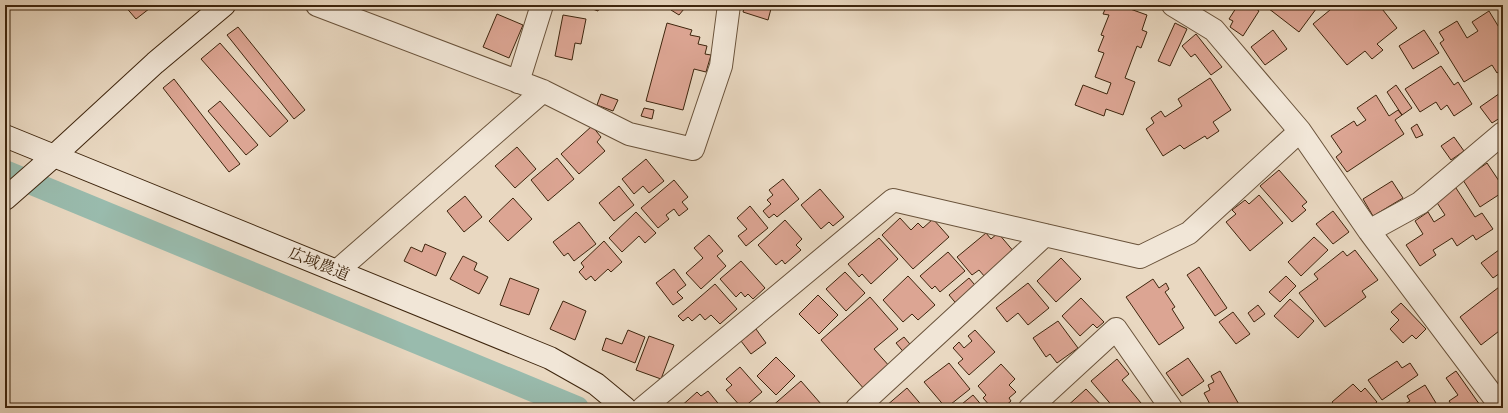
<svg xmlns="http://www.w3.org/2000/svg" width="1508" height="413" viewBox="0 0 1508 413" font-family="'Libre Bodoni','Noto Serif JP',serif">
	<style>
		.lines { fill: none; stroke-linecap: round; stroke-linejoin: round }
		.canal { stroke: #99bbad; stroke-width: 24 }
		.building { fill: #dca593; stroke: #3e250d }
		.street-casing { stroke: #69523a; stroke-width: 24 }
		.secondary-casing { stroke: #3e250d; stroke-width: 24 }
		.street { stroke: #f1e6d7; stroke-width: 22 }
		.secondary { stroke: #f1e6d7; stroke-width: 22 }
		.labels { text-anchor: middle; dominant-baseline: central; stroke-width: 3.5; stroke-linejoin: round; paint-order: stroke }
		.street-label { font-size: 16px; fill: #3e250d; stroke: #f1e6d7 }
	</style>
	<rect width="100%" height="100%" fill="#e9d8c1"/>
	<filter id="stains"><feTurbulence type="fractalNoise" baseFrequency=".005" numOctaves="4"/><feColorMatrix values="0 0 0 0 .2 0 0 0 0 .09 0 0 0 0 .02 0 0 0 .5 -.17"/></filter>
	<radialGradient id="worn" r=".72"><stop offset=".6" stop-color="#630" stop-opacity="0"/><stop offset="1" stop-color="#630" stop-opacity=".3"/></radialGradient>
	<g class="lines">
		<path class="canal" d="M5,172L577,408"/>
	</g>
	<path class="building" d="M124,5H154L136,19Z
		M565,5H578L576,9Z
		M582,5H600L598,11Z
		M674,5H678L684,9L679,15L671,10Z
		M745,5H772L768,20L743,12Z
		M1107,5H1119L1147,15L1142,30L1147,32L1141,48L1137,46L1125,78L1135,82L1123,115L1106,109L1104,116L1075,105L1083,85L1107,94L1111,83L1095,77L1104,53L1098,51L1104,36L1101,35L1109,15L1103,14Z
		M1238,5H1251L1259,11L1243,36L1230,27L1233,21L1229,19Z
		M1264,5H1319L1299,32Z
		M1336,5H1342L1345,8L1348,5H1379L1397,28L1377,44L1383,50L1372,59L1365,51L1347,65L1313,24Z
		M1489,11L1503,34V69L1497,73L1492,65L1464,82L1440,43L1444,40L1439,32L1457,21L1467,38L1478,31L1472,22Z
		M497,14L523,25L509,58L483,47Z
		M563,15L586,19L581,44L575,43L572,60L555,56Z
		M667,23L692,30L690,35L700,37L698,44L707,46L705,54L711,55L706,72L694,69L683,110L646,101Z
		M1175,23L1187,29L1170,66L1158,61Z
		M238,27L305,110L294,119L227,35Z
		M1273,30L1287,49L1265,65L1251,47Z
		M1424,30L1439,53L1413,69L1399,46Z
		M1196,34L1222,67L1211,75L1195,54L1191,57L1182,46Z
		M220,43L288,121L270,137L201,59Z
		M1441,66L1454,85L1458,82L1472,104L1454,116L1447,105L1441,110L1436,102L1420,112L1405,89Z
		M1210,78L1231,110L1213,122L1219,131L1207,139L1205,136L1184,149L1180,145L1163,156L1146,129L1154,123L1151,118L1161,111L1165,117L1182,106L1178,99Z
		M174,79L240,164L229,172L163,88Z
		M1396,85L1412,108L1402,115L1387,92Z
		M1503,91V116L1492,123L1480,107Z
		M601,94L618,100L613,111L597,105Z
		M1376,95L1389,116L1398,110L1402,115L1395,120L1404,134L1347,172L1336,157L1342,152L1331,136L1354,121L1357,126L1366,120L1357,108Z
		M220,101L258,145L246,155L208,111Z
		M644,108L654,110L652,119L641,116Z
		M1417,124L1423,135L1416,138L1411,128Z
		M592,126L601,137L597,142L605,151L579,174L561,154Z
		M1454,137L1464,151L1451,160L1441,146Z
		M517,147L536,169L515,188L495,166Z
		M557,158L574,179L548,201L531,180Z
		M646,159L664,181L649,193L643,186L634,194L622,179Z
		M1487,163L1503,187V192L1480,207L1463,180Z
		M1279,170L1307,202L1302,206L1306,210L1292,222L1260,186Z
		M783,179L799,199L777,217L774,214L769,218L763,211L771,204L767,200L773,195L769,190Z
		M674,180L688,197L682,202L688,209L679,216L674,209L666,215L669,219L658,228L641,208Z
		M1392,181L1403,198L1373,216L1363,199Z
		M1454,185L1475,217L1482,213L1493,229L1476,240L1473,235L1457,246L1452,238L1433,250L1436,255L1420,266L1406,245L1423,234L1415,221L1428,212L1434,222L1445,215L1434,198Z
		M619,186L634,205L614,221L599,203Z
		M820,189L844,217L833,226L829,222L821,229L801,205Z
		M1259,195L1283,223L1250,251L1226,222L1236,214L1232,210L1245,200L1249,204Z
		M465,196L482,217L464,232L447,211Z
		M513,198L532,219L508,241L489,221Z
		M750,206L768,228L746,246L738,236L747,229L737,218Z
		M1333,211L1349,232L1333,244L1316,224Z
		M636,212L656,233L645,243L639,236L622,252L609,238Z
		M900,218L911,230L918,223L923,228L933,219L949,237L913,269L882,235Z
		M785,220L802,239L796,245L801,250L785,264L782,260L776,265L758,245Z
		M579,222L596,244L574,261L568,253L564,256L553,242Z
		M986,233L991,239L998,233L1015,253L985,277L979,270L972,275L957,257Z
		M709,235L723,251L717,256L726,266L701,289L686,273L703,258L694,248Z
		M1314,237L1328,250L1301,276L1288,262Z
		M879,238L898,259L871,284L862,274L859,277L848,264Z
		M604,241L622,262L611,272L608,269L595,281L591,276L586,280L579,272L584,267L581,263Z
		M425,244L446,253L436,276L404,261L411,247L422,252Z
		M1503,247V271L1493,278L1481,263Z
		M1355,250L1378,280L1362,291L1366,297L1325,327L1299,293L1318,279L1314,274L1343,251L1347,256Z
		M948,252L965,271L940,292L935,286L932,289L920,276Z
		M463,256L477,263L474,270L488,277L479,294L450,279Z
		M1061,258L1081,279L1056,302L1037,281Z
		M741,261L765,288L753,299L748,294L745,297L741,292L736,297L720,279Z
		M1199,267L1227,308L1215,316L1187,275Z
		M674,269L686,285L677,292L683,298L673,305L656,283Z
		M845,272L865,293L846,311L826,289Z
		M908,276L935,305L918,320L912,314L903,322L883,300Z
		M1286,276L1296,286L1280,302L1269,292Z
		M510,278L539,289L529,315L500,305Z
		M969,278L979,290L959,307L949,295Z
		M1153,279L1159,288L1166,283L1169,289L1165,292L1175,307L1172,309L1184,328L1159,345L1126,297Z
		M1028,283L1049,308L1028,325L1018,313L1007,322L996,308Z
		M715,284L737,309L720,324L711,315L705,320L700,314L692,321L688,317L683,321L678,316Z
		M1503,284V328L1481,345L1460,317Z
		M818,295L838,315L819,334L799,314Z
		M870,297L898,329L874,349L891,368L865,390L821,340Z
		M1081,298L1104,322L1097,328L1093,324L1080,336L1062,316Z
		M1290,299L1314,321L1298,338L1274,316Z
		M563,301L586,311L575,340L550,329Z
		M1401,303L1426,329L1416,339L1412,335L1403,343L1390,329L1399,320L1391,312Z
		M1258,305L1265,314L1254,322L1248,313Z
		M1233,312L1250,334L1236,344L1219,322Z
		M1058,321L1078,348L1057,363L1050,354L1046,357L1033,338Z
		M756,329L766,343L751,354L741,341Z
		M628,330L645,337L635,363L602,350L606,338L622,344Z
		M975,330L995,352L969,375L958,363L963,359L953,348L959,342L964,348L972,341L968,336Z
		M649,336L674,345L661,379L636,370Z
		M904,337L914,349L906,355L896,343Z
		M776,357L795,376L776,395L757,376Z
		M1188,358L1204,381L1182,396L1166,373Z
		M1117,359L1129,374L1122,380L1141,403L1135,408H1114L1091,381Z
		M1397,361L1402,368L1410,363L1418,375L1382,400L1368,380Z
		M949,363L970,389L946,408L924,382Z
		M1001,364L1015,379L1009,385L1016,392L1009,398L1011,401L1003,408H997L994,405L992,408L983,398L986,395L978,386Z
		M740,367L762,392L743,408H742L726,390L732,385L726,379Z
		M1220,371L1241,408H1212L1204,393L1210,390L1208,385L1214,382L1211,376Z
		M1456,371L1482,408H1454L1449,401L1458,395L1446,378Z
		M801,381L821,404L817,408H770Z
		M1353,384L1361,392L1365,388L1377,402L1370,408H1337L1332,402Z
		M1425,385L1439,408H1404L1403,405L1410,401L1407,396Z
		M907,388L924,408H888L886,406Z
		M1086,389L1104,408H1065Z
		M708,391L722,408H679L697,392L701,396Z
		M973,395L984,408H957Z"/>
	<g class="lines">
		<defs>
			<path id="street" d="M317,5L543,91L629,134L693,149L721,66L729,5
				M1173,5L1214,30L1300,131L1369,231L1502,408
				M518,82L542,5
				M1369,231L1420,203L1503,133
				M337,271L543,91
				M643,408L893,200L1140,257L1189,233L1300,131
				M857,408L1045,235
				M1030,408L1116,329L1171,408"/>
			<path id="secondary" d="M5,136L550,358L596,384L625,408
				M5,199L54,156L155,63L224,5"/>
		</defs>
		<use href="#street" class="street-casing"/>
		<use href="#secondary" class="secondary-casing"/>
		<use href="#street" class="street"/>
		<use href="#secondary" class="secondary"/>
	</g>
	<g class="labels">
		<g class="street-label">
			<text transform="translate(319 264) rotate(22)">広域農道</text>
		</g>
	</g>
	<rect width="1508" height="413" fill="none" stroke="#e9d8c1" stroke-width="20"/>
	<rect x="6" y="6" width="1496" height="401" fill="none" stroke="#3e250d" stroke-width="2"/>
	<rect x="10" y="10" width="1488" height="393" fill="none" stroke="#3e250d"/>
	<rect width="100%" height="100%" filter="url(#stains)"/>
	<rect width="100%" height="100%" fill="url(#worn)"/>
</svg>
